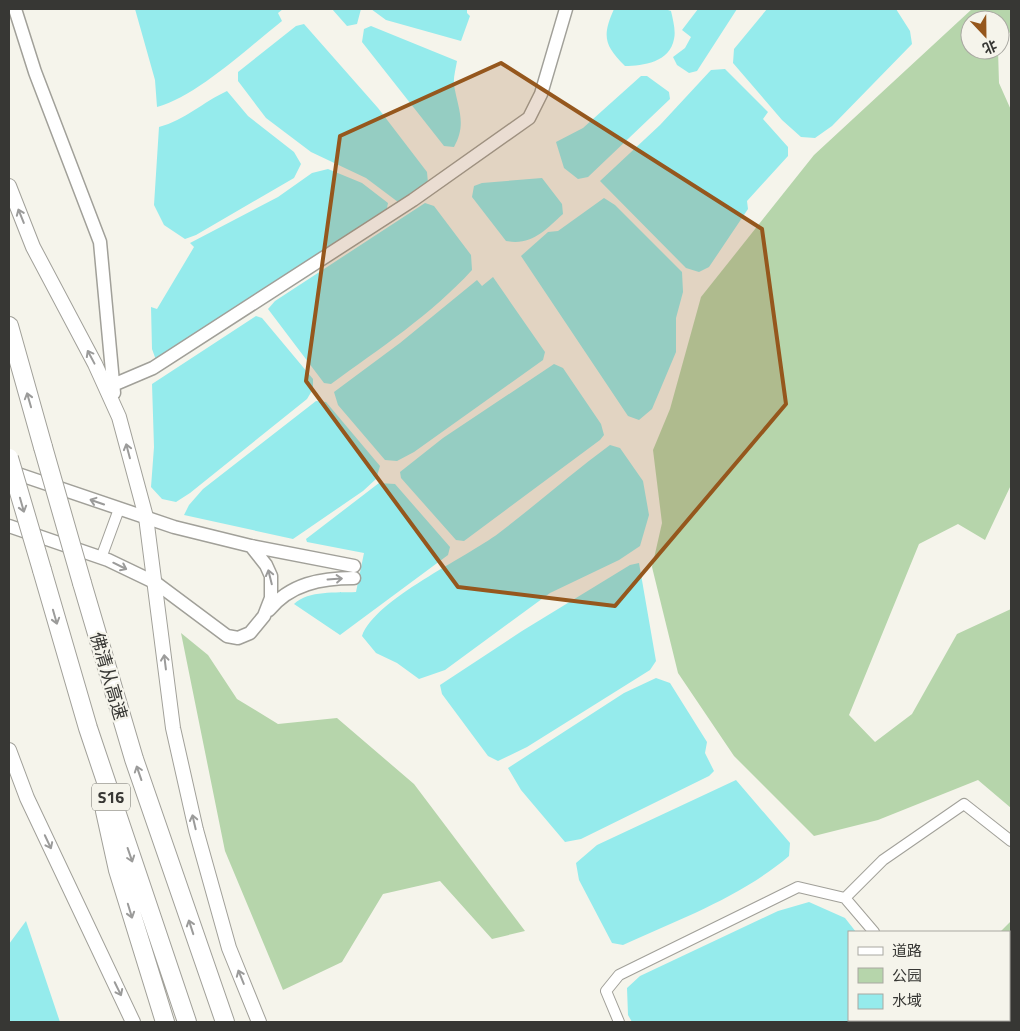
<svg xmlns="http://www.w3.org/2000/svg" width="1020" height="1031" viewBox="0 0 1020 1031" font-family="'Titillium Web','Noto Sans SC',sans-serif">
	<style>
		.green { fill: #b6d5ab }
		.water { fill: #95ebec }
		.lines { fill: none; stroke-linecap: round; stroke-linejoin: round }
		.minor-casing { stroke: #a1a099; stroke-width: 12 }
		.tertiary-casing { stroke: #a1a099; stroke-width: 15 }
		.secondary-casing { stroke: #a1a099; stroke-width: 16 }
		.motorway-casing { stroke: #a1a099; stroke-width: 20 }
		.minor { stroke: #fff; stroke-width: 10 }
		.tertiary { stroke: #fff; stroke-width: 12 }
		.secondary { stroke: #fff; stroke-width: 14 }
		.motorway { stroke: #fff; stroke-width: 18 }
		.motorway-bridge-casing { stroke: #a1a099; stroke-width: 20; stroke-linecap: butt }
		.motorway-bridge { stroke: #fff; stroke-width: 18 }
		.oneway { stroke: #9b9b9a }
		.marked { fill: #95571d; fill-opacity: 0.2; stroke: #95571d; stroke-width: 4; stroke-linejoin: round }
		.labels { text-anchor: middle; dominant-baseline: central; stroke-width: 4.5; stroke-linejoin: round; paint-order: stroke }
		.shield { fill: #f5f4eb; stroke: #70706b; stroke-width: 1 }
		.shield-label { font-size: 16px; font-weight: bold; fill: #373734 }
		.street-label { font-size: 18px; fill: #373734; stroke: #f5f4eb }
	</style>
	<rect width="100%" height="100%" fill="#f5f4eb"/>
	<path class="green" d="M972,9H1011V31L1000,43V20H970V50H998L999,83L1011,110V485L985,540L958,524L919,544L849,715L875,742L912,714L957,634L1011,609V808L978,780L878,820L814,836L734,756L678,673L652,567L662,523L653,450L670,409L701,297L814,155Z
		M181,633L208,655L237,699L278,724L337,718L414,784L525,931L492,939L440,881L383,894L342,962L283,990L225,851Z
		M1011,921V1022H980L977,1020H1009V932H1000Z"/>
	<path class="water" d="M135,9H283L278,13L282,21C249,47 196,97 157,107L155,80Z
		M332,9H361L357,24L347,26Z
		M371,9H467V13L470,16L461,41L386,20Z
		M614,9H665L671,11C673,20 676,31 674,39C670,62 643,66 625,66C604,45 602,36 614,9Z
		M698,9H737L697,71L689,73L677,65L673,57L685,48L691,37L682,30Z
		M767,9H896L910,31L912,44L832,126L815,138L801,137L782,120L733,63L734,49Z
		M304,24L378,108L427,172L428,183L403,202H398L366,178L311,152L266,118L238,81V72L296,26Z
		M371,26L457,61C456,68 453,78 454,85C458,109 467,124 454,147L444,146L362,42L364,29Z
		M725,69L768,112L763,119L788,147V156L747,201L748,209L709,267L699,272L686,268L600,181L660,125L711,70Z
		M641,76H647L669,92L670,99L588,177L578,179L564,168L556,142L583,128Z
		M227,91L248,116L294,152L301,164L294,178L196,235L185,239L164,225L154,205L159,127C185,120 203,102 227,91Z
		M328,169L362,183L388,203L386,213L156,360L152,349L151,307L157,309L194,247L190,243L278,197L312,173Z
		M542,178L562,204L563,214C545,230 532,246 506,241L472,197L474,186L482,183Z
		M604,198L615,205L682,272L683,292L676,318V352L652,409L639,420L628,416L521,256L548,232L558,231Z
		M425,203L434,206L471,255L472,270C432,314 379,349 331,384L324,383L268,309L275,301Z
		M493,277L545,352L543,360L414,452L397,461L385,460L338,405L334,392L400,343L477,280L482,286Z
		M256,316L262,318L313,379V389L307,399L190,493L176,502L162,499L151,487L154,447L152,384Z
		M554,364L563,368L601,424L604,435L600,440L464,541L456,540L401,478L400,472L443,438Z
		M316,401L326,402L380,466L376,479L363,491L293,539L184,515L189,505L203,489Z
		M610,445L620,448L643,481L649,515L640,546L619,560L550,593L445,670L419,679L397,663L376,653L362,636C375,599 466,558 499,533C537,504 572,473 610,445Z
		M379,483L395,484L450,547L448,555L340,635L294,604C309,590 336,593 356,592L364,553L307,542L306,539Z
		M639,563L656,661L650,670L527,747L498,761L488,756L442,694L440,685L522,631L630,565Z
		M656,678L670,683L707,742L705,753L714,771L709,776L581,839L565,842L521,790L508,768L624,693Z
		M736,780L790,843L789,856C741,897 680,919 623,945L612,943L579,880L576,863L597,845Z
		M809,902L845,918L856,932H849V1020H951L954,1022H632L628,1015L627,988L640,976L778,911Z
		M26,921L60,1022H9V944Z"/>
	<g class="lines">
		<defs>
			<path id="minor" d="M101,558L119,509
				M845,898L874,932
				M963,1020L966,1022
				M619,1022L606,991L619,975L798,887L845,898L883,860L964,804L1011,841"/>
			<path id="tertiary" d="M15,9L35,72L100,242L114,393
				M113,385L153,368L413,200L529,118L541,94L566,9
				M9,471L174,527L251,546L266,565L271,576V598L264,616L250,633L238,638L227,636L156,583L108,560L9,526
				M251,546L354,566
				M269,610C290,584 321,578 354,578"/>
			<path id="secondary" d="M9,186L33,247L95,364L119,417L146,517L173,728L196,830L229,948L259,1022
				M9,750L27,798L133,1022"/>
			<path id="motorway" d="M9,326L43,447
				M42,570L88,728L187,1022
				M82,583L134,759L225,1022
				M105,811L118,870L165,1022"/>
		</defs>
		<use href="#minor" class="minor-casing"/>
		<use href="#tertiary" class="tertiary-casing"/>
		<use href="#secondary" class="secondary-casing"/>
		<use href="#motorway" class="motorway-casing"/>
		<use href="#minor" class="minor"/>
		<use href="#tertiary" class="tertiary"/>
		<use href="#secondary" class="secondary"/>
		<use href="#motorway" class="motorway"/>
		<defs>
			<path id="motorway-bridge" d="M43,447L82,583
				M9,458L42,570"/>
		</defs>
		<use href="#motorway-bridge" class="motorway-bridge-casing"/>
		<use href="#motorway-bridge" class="motorway-bridge"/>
	</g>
	<defs><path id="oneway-shaft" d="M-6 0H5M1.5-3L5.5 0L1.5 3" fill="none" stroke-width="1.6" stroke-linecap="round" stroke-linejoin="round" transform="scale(1.25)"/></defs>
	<g class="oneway">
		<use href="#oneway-shaft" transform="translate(21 216) rotate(-112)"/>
		<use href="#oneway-shaft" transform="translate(91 357) rotate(-118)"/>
		<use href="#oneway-shaft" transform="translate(29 400) rotate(-106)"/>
		<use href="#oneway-shaft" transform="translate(128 451) rotate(-105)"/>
		<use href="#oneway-shaft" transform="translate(97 502) rotate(-161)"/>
		<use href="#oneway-shaft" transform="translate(22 505) rotate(74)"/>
		<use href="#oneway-shaft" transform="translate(120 566) rotate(26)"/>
		<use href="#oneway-shaft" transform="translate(270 577) rotate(-104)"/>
		<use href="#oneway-shaft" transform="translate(335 579) rotate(-4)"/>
		<use href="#oneway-shaft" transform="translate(55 617) rotate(74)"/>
		<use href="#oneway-shaft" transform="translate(165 662) rotate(-97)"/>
		<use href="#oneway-shaft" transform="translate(139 773) rotate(-109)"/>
		<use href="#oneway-shaft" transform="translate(194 822) rotate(-103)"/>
		<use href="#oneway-shaft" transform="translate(48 842) rotate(65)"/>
		<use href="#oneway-shaft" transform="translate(130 855) rotate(71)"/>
		<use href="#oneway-shaft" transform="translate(130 911) rotate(73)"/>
		<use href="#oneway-shaft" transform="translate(191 927) rotate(-108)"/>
		<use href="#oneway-shaft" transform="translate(241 977) rotate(-112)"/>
		<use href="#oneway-shaft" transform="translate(118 989) rotate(64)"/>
	</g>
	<path class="marked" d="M501,63L762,229L786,404L615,606L458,587L306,381L340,136Z"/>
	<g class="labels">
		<rect class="shield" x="92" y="783.5" width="38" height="27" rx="4"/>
		<g class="shield-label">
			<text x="111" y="797">S16</text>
		</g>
		<g class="street-label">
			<text transform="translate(109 676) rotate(74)">佛清从高速</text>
		</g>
	</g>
	<rect width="1020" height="1031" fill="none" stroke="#373734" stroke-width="20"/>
	<rect x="848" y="931" width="162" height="90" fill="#f5f4eb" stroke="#a9a8a2"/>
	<rect x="858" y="947" width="25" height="8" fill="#ffffff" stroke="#a9a8a2"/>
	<text x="892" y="956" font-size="15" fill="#373734">道路</text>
	<rect x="858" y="968" width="25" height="15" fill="#b6d5ab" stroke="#a9a8a2"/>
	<text x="892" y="981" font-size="15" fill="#373734">公园</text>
	<rect x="858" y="994" width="25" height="15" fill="#95ebec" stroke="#a9a8a2"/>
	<text x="892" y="1006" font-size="15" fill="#373734">水域</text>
	<g transform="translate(985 35) rotate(158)"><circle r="24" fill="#f5f4eb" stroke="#a9a8a2"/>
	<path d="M0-4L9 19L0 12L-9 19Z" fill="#95571d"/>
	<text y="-8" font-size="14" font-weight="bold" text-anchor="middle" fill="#373734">北</text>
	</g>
</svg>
